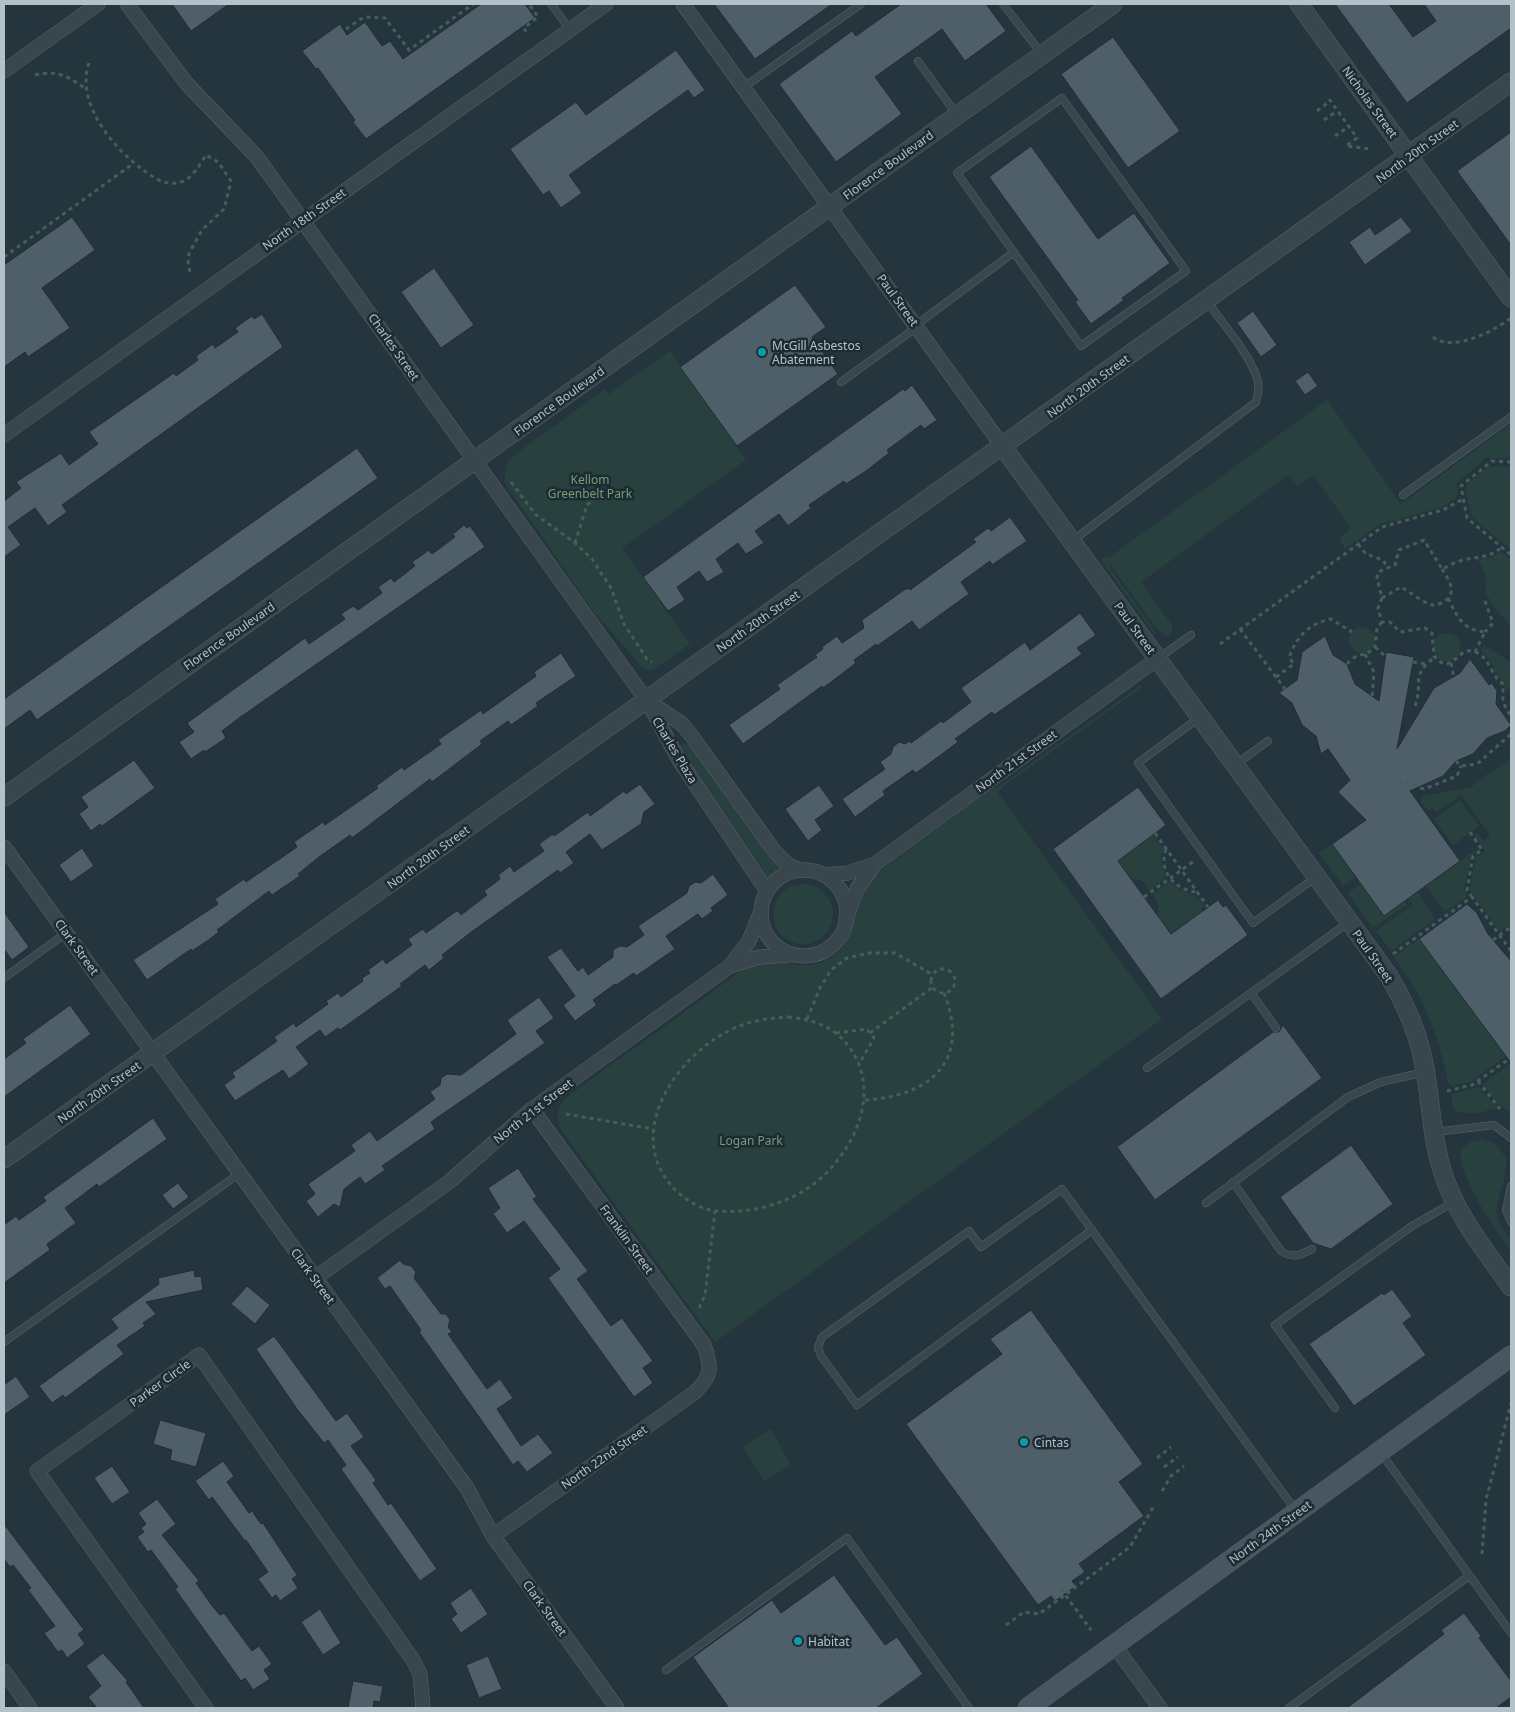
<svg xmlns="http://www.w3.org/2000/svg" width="1515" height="1712" viewBox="0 0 1515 1712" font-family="'Noto Sans',sans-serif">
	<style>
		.green { fill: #28413e }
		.building { fill: #4e5f69; stroke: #202d35 }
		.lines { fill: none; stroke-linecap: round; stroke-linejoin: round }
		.service-casing { stroke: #57646c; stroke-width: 8 }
		.minor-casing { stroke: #57646c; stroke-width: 15 }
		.tertiary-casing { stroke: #57646c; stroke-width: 19 }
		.secondary-casing { stroke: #57646c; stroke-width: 21 }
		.path { stroke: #475d5b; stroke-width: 3; stroke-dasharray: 4 4; stroke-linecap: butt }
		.service { stroke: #39464e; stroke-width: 7 }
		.minor { stroke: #39464e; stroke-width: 14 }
		.tertiary { stroke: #39464e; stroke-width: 18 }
		.secondary { stroke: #475661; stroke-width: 20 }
		.culture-dot { fill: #0f9aa8; stroke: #1e2b33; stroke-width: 2 }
		.labels { text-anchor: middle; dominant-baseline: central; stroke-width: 5; stroke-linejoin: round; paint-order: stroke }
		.street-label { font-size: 12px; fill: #b5c1c9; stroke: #1e2b33 }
		.poi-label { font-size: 12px; fill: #b5c1c9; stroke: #1e2b33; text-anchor: start }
		.park-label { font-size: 12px; fill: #749e75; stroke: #1e2b33 }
	</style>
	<rect width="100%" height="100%" fill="#25353e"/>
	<path class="green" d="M670,351L746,460L622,548L690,644L651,671L642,667L594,612L504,482L508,460L605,389L609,394Z
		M1327,400L1401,504L1511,424V458H1486L1457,483L1458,494L1454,500L1440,508L1380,524L1345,549L1339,539L1351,528L1313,475L1298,485L1288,475L1141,582L1172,625V631L1168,637L1157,629L1110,564L1108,565L1155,631V635L1102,562L1103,558L1111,556Z
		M1511,466V550L1472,517L1465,490L1468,484L1488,467Z
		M1501,551L1511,559V626L1495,609L1486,593L1485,573L1478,560L1493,557Z
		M1349 640a13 13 0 1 1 26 0a13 13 0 1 1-26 0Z
		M1433 647a14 14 0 1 1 28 0a14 14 0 1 1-28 0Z
		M1483,645L1511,662V688L1505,690V683L1496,675L1492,664L1481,650Z
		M1140,686L1141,688L1005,785L998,793L1162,1019L715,1342L560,1128C556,1114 557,1106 568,1096L748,966C774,953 799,973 824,961C855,946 847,928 856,903C860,892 868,882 876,874L994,787L995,789Z
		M683,743L690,745L768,855L780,867V869L768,878L678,751V747Z
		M1511,756V924L1500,932L1469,890L1476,857L1485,851L1474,836L1477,833L1483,841L1490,835L1461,795L1436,813L1432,808L1428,811L1421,802L1423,796L1471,787L1490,772L1502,766Z
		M1460,800L1479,826L1453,845L1434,819Z
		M1153,835L1163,848L1161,859L1166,878L1150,890L1141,880L1126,878L1111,866Z
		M1332,844L1356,877L1343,886L1319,853Z
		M1479,847L1472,855L1464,890L1468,896L1445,912L1426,886Z
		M1169,882C1185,895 1193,889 1205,906L1201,909L1203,911L1162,940L1153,926L1159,906L1153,894Z
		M1361,884L1405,901L1407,905L1373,928L1348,893Z
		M773 914a30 30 0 1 1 60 0a30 30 0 1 1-60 0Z
		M1418,892L1435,919L1391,951L1376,931L1413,905L1408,898Z
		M1419,939L1506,1056L1471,1082L1452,1086L1448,1082C1438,1033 1425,998 1394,957Z
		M1511,1063V1112L1497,1104L1483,1084Z
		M1479,1087L1500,1111L1491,1108C1484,1115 1462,1115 1453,1109L1451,1094Z
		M1484,1140L1487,1141L1486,1143L1491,1141L1497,1146L1506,1158C1510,1188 1480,1211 1511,1238V1251C1496,1230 1456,1175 1461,1149L1472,1141Z
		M771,1429L791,1465L764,1481L743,1446Z"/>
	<path class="building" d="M172,4H229L191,31Z
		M481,4H525L535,18L366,139L353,122L355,120L318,68L316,69L302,51L340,24L347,35L365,22L382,46L390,41L403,59Z
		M714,4H832L755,59Z
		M901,4H986L1006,31L965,61L942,29L875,77L902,114L836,162L779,84L852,31L856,36Z
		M1335,4H1389L1413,37L1436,21L1424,4H1511V28L1407,103Z
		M1113,37L1180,131L1128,168L1061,74Z
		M676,50L705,90L694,98L688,90L569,175L582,193L561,208L549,191L543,195L510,149L576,102L586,115Z
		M1511,132V245L1457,171Z
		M1031,146L1098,239L1134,213L1170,263L1122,298L1124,300L1091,324L1075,302L1078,300L989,177Z
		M72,217L95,250L42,288L70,328L28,357L25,352L4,367V265Z
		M1401,217L1412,231L1365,265L1349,242L1370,227L1375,235Z
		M434,268L474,325L441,348L401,292Z
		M795,285L826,327L812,337L838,374L737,446L680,367Z
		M1253,311L1277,345L1261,357L1237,323Z
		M262,314L283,347L62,505L67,512L48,526L35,508L8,527L21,545L4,557V501L21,488L16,482L61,453L69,465L98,444L89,432L174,373L176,376L198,360L196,356L213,344L215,348L238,332L235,328L252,316L254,319Z
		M1308,372L1318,386L1305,395L1295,381Z
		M912,385L937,420L924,429L921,425L887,450L889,453L866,471L846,484L844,481L809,505L811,508L788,526L779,514L755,531L764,543L746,554L738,543L716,559L724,572L707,582L699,571L677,587L685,600L668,611L643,577L903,389L905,391Z
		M357,448L378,478L37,720L30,710L4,729V699Z
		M1010,517L1027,541L992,565L990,561L961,582L969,594L919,630L912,621L877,646L876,644L854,660L856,663L843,673L823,688L822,686L743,744L729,725L780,689L777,685L817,657L815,655L823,649L822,647L837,636L842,643L864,628L862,620L904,590L909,588L910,590L976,542L973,539L988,528L991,531Z
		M464,525L467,528L470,526L485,547L239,718L222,731L226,738L205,752L204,750L191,759L179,742L194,732L187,723L305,638L309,644L345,619L341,614L353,606L358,610L382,593L378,587L391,578L394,582L415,566L412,562L429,550L432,554L455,537L453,534Z
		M1080,613L1096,635L1077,648L1082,654L994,715L992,712L955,739L958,742L938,757L916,773L913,770L883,791L885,795L855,817L842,799L885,769L880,762L891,754L893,747L899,742L905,744L909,741L911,743L941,721L943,723L971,702L961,688L1025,642L1030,650Z
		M1325,636L1333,655L1347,664L1355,684L1379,701L1386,652L1414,657L1397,749L1434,688L1460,673L1470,659L1489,685L1492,683L1497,691L1496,704L1511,725L1505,731L1487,738L1473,754L1456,761L1443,776L1410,791L1460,861L1384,916L1332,844L1366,820L1338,792L1350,780L1328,749L1321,754L1316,736L1302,725L1292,703L1279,693L1297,680L1302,652Z
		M561,653L576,676L536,703L538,706L511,725L508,721L480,741L482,744L432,782L430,779L352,838L350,835L319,857L298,874L300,876L272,895L269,891L217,930L219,932L207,941L192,951L191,949L147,980L133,960L218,904L215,899L244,879L246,882L297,847L294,842L323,822L325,825L378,788L376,786L402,767L404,770L441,744L438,740L481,710L483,714L536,676L534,672Z
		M134,760L155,788L102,826L100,824L91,831L79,814L88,807L81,797Z
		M640,784L655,804L644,812L641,824L602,850L590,834L566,852L574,863L560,873L558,870L470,933L442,955L444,958L429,970L425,965L400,984L402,986L340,1030L338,1028L325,1037L320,1030L296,1047L309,1064L289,1079L283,1070L235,1101L224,1085L235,1077L232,1073L277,1041L274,1037L294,1023L296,1027L328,1004L326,1001L338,993L341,997L363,981L362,978L370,973L368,970L383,959L386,964L412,945L408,939L423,929L426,933L455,912L458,911L461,915L487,895L484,891L500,879L498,875L510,866L514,872L544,851L539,844L553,834L554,836L588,812L590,816L624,791L626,794Z
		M819,785L834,806L815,820L822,830L808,841L785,809Z
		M1138,787L1166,825L1118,861L1171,934L1218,900L1223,907L1226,905L1248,935L1161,999L1053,849Z
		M82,848L94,866L71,882L59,865Z
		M713,874L728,895L711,908L713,911L702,919L698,914L666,936L675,949L636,976L634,973L616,985L615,984L593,1000L597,1005L575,1021L563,1005L575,996L547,957L561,948L578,971L583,967L588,975L613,957V950L620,946L627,947L644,935L638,926L687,893L689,886L695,882L701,883Z
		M1467,904L1477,913L1488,934L1511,961V1063L1419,939Z
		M4,912L29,947L12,960L4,949Z
		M539,997L554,1018L536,1031L545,1043L431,1122L435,1129L382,1166L385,1170L365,1184L360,1177L344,1189L340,1207L334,1204L318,1217L306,1201L315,1194L308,1184L355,1151L351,1145L370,1131L377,1141L435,1099L430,1092L440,1085L441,1078L447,1074L461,1075L516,1034L507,1020Z
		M70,1005L91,1034L4,1097V1059L26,1043L23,1039Z
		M1283,1025L1322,1078L1155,1200L1117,1147L1273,1032H1279Z
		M153,1118L167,1139L99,1187L97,1184L65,1208L76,1223L47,1244L50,1250L4,1283V1225L16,1216L19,1220L46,1201L43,1197Z
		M1351,1145L1393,1204L1331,1249L1313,1243L1280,1197Z
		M518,1168L537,1197L533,1199L588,1271L577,1279L611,1326L622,1318L653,1361L643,1368L653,1383L634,1397L548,1278L560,1269L524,1221L507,1233L493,1214L500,1208L488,1188Z
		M178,1183L189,1197L173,1209L162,1195Z
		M400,1260L403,1264L411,1266L416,1272L414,1278L441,1314H446L450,1320L448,1327L452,1332L448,1334L487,1389L500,1379L513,1398L497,1409L521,1446L538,1434L553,1453L527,1472L518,1461L513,1465L419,1332L421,1330L390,1286L385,1289L377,1278Z
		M194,1270L195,1277L201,1276L203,1290L146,1302L156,1314L143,1323L145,1326L117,1345L124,1354L65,1398L63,1395L52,1403L39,1386L118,1328L111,1319L159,1284L158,1278Z
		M247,1286L270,1305L255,1324L231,1304Z
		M1392,1289L1412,1316L1403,1323L1426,1355L1354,1406L1309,1344L1382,1293L1384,1295Z
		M1031,1310L1143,1464L1119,1482L1144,1516L1079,1564L1085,1572L1072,1581L1076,1586L1055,1601L1051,1596L1038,1605L906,1424L1002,1354L990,1339Z
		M274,1336L336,1421L347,1413L364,1437L351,1446L376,1480L373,1483L388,1505L391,1503L437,1569L420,1581L341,1469L346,1465L328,1440L324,1443L297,1409L256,1349Z
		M16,1376L30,1397L4,1415V1385Z
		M160,1420L206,1433L196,1467L170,1460L172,1450L153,1444Z
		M223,1461L234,1476L227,1482L249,1513L252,1511L261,1524L263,1523L297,1575L292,1579L298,1588L280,1601L276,1595L272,1598L258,1579L268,1572L246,1540L245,1541L212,1497L209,1500L195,1481Z
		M112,1466L130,1492L112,1504L94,1478Z
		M157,1499L176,1524L162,1535L199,1581L196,1583L213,1607L220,1615L224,1613L252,1651L259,1646L272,1664L264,1670L270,1679L253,1690L245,1678L241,1681L175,1589L178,1587L151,1550L148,1552L137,1537L144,1532L141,1528L146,1524L138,1513Z
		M4,1524L84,1630L78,1634L85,1644L67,1658L62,1650L58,1652L44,1633L55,1626L28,1590L31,1588L13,1565L10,1567L4,1559Z
		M834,1575L885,1645L897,1637L923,1674L876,1708H729L693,1657L772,1600L781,1613Z
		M471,1588L488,1614L461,1633L451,1619L457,1614L450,1603Z
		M320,1609L341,1643L323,1655L301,1622Z
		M1464,1613L1481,1636L1479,1638L1511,1681V1697L1496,1708H1347L1444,1634L1441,1630Z
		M103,1653L128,1681L126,1682L144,1708H97L88,1697L101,1686L86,1666Z
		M488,1656L502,1689L479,1698L466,1665Z
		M353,1681L383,1686L380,1702L374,1701L373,1708H348Z"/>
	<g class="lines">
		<defs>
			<path id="service" d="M551,4L570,30
				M1003,4L1042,54
				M918,61L957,115
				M744,87L861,4
				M1062,98L1186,271L1081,346L957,173Z
				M916,325L1014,252
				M841,382L917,327
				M1403,495L1511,417
				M1072,541L1256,402C1258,394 1260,387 1257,378C1249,353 1222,323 1207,301
				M1157,659L1191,635
				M1200,717L1138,763L1253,923L1316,877
				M1235,765L1268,741
				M4,978L66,933
				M1251,993L1276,1028
				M1147,1068L1349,922
				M1435,1132L1494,1125L1511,1138
				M1233,1182L1281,1251C1293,1259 1300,1255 1312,1249
				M1511,1186L1506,1210L1511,1222
				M1206,1203L1348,1097L1381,1082L1425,1072
				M1092,1230L857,1405L821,1356L818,1347L822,1337L969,1231L981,1247L1062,1189L1296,1511
				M4,1342L240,1173
				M1335,1408L1275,1325L1412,1226L1454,1202
				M1381,1453L1511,1633
				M666,1670L847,1538L969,1708
				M1289,1708L1469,1576"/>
			<path id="minor" d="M127,4L187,84L257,157L647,701L679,760L767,891
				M683,4L1003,447
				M4,71L98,4
				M4,435L606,4
				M648,701L682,724L691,735L775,852L787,864L800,870
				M4,847L467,1488L493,1536L617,1708
				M761 913a43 43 0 1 1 86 0a43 43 0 1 1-86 0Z
				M823,875L848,873L875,864
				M846,919L857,889L875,864L1157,659
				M730,966L759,957L790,955
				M315,1278L449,1182L532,1109L730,966L749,941L761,911
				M493,1536L694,1393C712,1376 712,1368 704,1345L532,1109
				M1114,1645L1160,1708
				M4,1671L30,1708
				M206,1708L37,1471L199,1355L413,1660L420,1674L423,1708"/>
			<path id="tertiary" d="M1299,4L1511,298
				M1003,447L1389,976C1406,1005 1418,1032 1424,1064C1431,1099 1431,1135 1442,1170C1455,1214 1485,1250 1511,1287
				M4,797L1113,4
				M4,1159L1511,82"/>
			<path id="secondary" d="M1028,1708L1511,1356"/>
		</defs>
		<use href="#service" class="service-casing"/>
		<use href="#minor" class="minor-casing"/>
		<use href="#tertiary" class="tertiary-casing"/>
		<use href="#secondary" class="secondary-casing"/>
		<path class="path" d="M346,29L364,17L385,18L409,50L473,4
			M526,32L524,28L538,17L529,4
			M89,63C75,102 113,148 142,169C153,177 163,185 177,183C191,181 199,166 206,155L218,162L231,181L224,209L202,230L189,253L188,264L191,275
			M35,75C58,70 68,76 87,90
			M1329,99L1357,138L1346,146L1371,149
			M1317,111L1330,101
			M1324,120L1337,111
			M1335,136L1348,127
			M4,257L134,163
			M1433,337C1452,353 1494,331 1511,318
			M1511,462L1492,461L1461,486L1467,518L1511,555
			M511,482L535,514L575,543L592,559L611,588L624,624L647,659L652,662
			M575,543L587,505L599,495
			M1358,544L1366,554L1383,560L1388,568
			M1442,569C1448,579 1458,592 1445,601C1442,603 1437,605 1433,605C1423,603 1410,592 1401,587L1382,598L1377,578L1378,572L1395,565L1399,550L1424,540L1442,569C1448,567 1454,562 1460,561C1477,556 1488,559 1502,547
			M1382,598L1378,608L1382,622H1390L1400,632L1425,628L1432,633L1434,656C1451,677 1458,648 1471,651C1485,653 1489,666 1495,676C1497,679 1500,681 1503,684V702L1511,717
			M1448,598C1457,617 1463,630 1485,632L1475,652
			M1485,601L1493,623L1485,632
			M1240,629L1285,689
			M1220,644L1382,527L1443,510L1463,499
			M1375,647L1386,657
			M1365,654L1374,672L1372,698
			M1413,662L1425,664
			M1451,663L1454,678
			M1347,664C1358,651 1365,658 1375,647L1377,628L1382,622
			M1276,677L1294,664L1289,658C1296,637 1308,624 1331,619L1352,632
			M1415,706C1424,681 1409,677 1435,657
			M1456,761L1461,766L1477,764L1511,734
			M1398,785C1409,778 1414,786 1424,789L1457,776L1461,766
			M1470,832L1482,850L1473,856L1467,890L1472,897
			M1155,833L1208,907
			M1166,849C1158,872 1175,890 1197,892
			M1144,897L1194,861
			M1493,940L1511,927
			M1393,954L1472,897L1511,951
			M931 981a12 12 0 1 1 24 0a12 12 0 1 1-24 0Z
			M788,1017C816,1020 836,1027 852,1051C882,1097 851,1157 811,1186C786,1204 749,1214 718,1211C700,1210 681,1198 670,1184C624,1128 681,1050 737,1027C753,1020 771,1018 788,1017Z
			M807,1019L820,988L831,970L847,958L869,953H895L933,975
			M836,1033L867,1029L874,1038L859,1064
			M870,1033L933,987
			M1478,1081L1500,1109
			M1447,1091L1472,1085L1509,1059
			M865,1100C931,1096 971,1061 944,993
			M566,1114L653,1129
			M699,1308L705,1295L715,1211
			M1157,1458L1171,1447
			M1164,1467L1178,1457
			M1162,1491L1171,1476L1184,1466
			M1482,1554L1486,1500L1511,1403
			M1061,1589L1091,1630
			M1006,1625L1024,1612L1039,1614L1130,1547L1155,1504"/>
		<use href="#service" class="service"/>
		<use href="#minor" class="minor"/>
		<use href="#tertiary" class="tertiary"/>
		<use href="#secondary" class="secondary"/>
	</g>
	<g class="culture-dot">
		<circle cx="762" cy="352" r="5"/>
		<circle cx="1024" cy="1442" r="5"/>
		<circle cx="798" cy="1641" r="5"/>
	</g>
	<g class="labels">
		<g class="street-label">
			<text transform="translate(1370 102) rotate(54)">Nicholas Street</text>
			<text transform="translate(1417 151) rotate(-36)">North 20th Street</text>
			<text transform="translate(888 165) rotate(-36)">Florence Boulevard</text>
			<text transform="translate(304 219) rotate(-35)">North 18th Street</text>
			<text transform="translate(898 300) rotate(54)">Paul Street</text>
			<text transform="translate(394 347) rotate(55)">Charles Street</text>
			<text transform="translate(1088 386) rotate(-36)">North 20th Street</text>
			<text transform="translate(559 401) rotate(-36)">Florence Boulevard</text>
			<text transform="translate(758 621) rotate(-35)">North 20th Street</text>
			<text transform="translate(1135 628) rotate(54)">Paul Street</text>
			<text transform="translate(229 636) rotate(-35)">Florence Boulevard</text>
			<text transform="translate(675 750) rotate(59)">Charles Plaza</text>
			<text transform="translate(1016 761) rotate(-36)">North 21st Street</text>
			<text transform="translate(428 857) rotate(-36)">North 20th Street</text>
			<text transform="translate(77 947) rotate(54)">Clark Street</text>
			<text transform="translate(1373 956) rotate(55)">Paul Street</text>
			<text transform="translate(99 1092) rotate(-35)">North 20th Street</text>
			<text transform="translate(533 1111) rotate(-38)">North 21st Street</text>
			<text transform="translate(627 1239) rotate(54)">Franklin Street</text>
			<text transform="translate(313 1276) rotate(54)">Clark Street</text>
			<text transform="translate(160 1383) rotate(-36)">Parker Circle</text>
			<text transform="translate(604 1457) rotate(-35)">North 22nd Street</text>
			<text transform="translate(1270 1532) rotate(-36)">North 24th Street</text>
			<text transform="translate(545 1608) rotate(54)">Clark Street</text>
		</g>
		<g class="poi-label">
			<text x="772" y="345">McGill Asbestos<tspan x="772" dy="14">Abatement</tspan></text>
			<text x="1034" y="1442">Cintas</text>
			<text x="808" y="1641">Habitat</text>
		</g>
		<g class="park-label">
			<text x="590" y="479">Kellom<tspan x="590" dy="14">Greenbelt Park</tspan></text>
			<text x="751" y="1140">Logan Park</text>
		</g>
	</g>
	<rect width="1515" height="1712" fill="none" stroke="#b5c1c9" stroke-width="10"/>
</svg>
